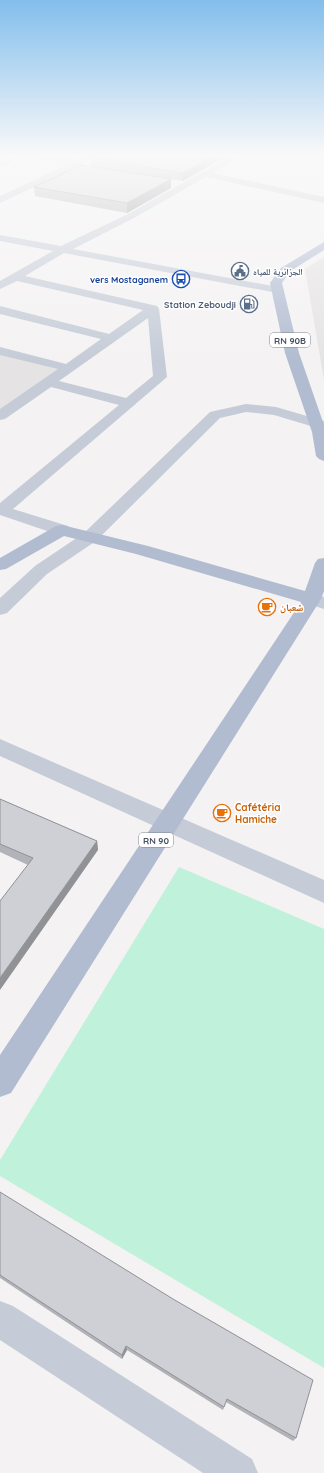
<svg xmlns="http://www.w3.org/2000/svg" width="324" height="1473" viewBox="0 0 324 1473" font-family="Quicksand,'Noto Naskh Arabic',sans-serif">
	<style>
		.education { fill: #e5e3e4 }
		.green { fill: #c0f2db }
		.lines { fill: none; stroke-linecap: round; stroke-linejoin: round }
		.lane { fill: #c5ccd7; fill-rule: evenodd }
		.street { fill: #c5ccd7; fill-rule: evenodd }
		.primary { fill: #b1bcd1; fill-rule: evenodd }
		.wall { fill: #b1b3b8 }
		.shaded-wall { fill: #909296 }
		.building { fill: #ced0d6; stroke: #909296 }
		.labels { text-anchor: middle; dominant-baseline: central; stroke-width: 3; stroke-linejoin: round; paint-order: stroke }
		.far-service-label { font-size: 9px; font-weight: bold; fill: #4e5e75; stroke: #fff; text-anchor: start }
		.far-transit-label { font-size: 9px; font-weight: bold; fill: #164399; stroke: #fff; text-anchor: end }
		.shield { fill: #fff; stroke: #7f8590; stroke-width: 1 }
		.shield-label { font-size: 9px; font-weight: bold; fill: #485161 }
		.food-label { font-size: 10px; font-weight: bold; fill: #c56008; stroke: #fff; text-anchor: start }
	</style>
	<rect width="100%" height="100%" fill="#f4f2f2"/>
	<path class="education" d="M324,257V380L305,269Z
		M0,351L68,368L0,416Z"/>
	<path class="green" d="M179,867L324,929V1368L0,1176V1160Z"/>
	<g class="lines">
		<path class="lane" d="M11,158L14,160L13,161L0,167V163Z"/>
		<path class="street" d="M32,156H53L77,160L84,157L88,160L79,166L104,169L108,172L104,175L71,170L0,203V196L69,164L36,159Z
			M231,156H241L213,173L324,197V203L206,177L134,218L73,249L278,287L282,288L284,290L282,292L278,293L64,253L25,276L157,306L159,309L167,377L13,509L68,526L71,530L68,534L62,535L56,534L0,515V503L119,405L51,387L5,419L0,420V409L58,369L0,355V347L66,364L101,339L0,314V306L109,334L143,310L17,281L0,289V281L53,251L0,241V235L61,246L128,214ZM148,318L153,376L126,398L59,381Z
			M246,404L276,407L324,421V430L274,415L246,412L220,418L96,541L47,574L7,613L0,615V598L35,566L84,533L210,412Z
			M312,593L324,597V609L305,603L303,599L305,595Z
			M0,739L324,880V903L0,756Z
			M0,1301L13,1306L252,1459L258,1473H203L0,1340Z"/>
		<path class="primary" d="M324,242V250L289,272L282,283L299,353L324,425V461L319,459L316,456L312,432L285,353L270,283L281,268Z
			M62,525L148,546L305,591L315,563L318,559L324,558V591L321,599L11,1093L0,1097V1055L301,602L136,554L64,536L6,569L0,570V558L56,526Z"/>
	</g>
	<path class="wall" d="M85,156H226L183,181L171,179V188L127,213L35,196L34,187L91,166V159L88,158Z
		M0,799L97,841L98,850L28,865L0,852Z
		M0,1192L296,1438L293,1441L226,1402L223,1410L127,1350L122,1359L0,1278Z"/>
	<path class="shaded-wall" d="M212,156H226L183,181V173Z
		M171,179V188L127,213V203Z
		M97,841L98,850L0,990V978Z
		M126,1346L127,1350L122,1359V1355Z"/>
	<path class="building" d="M93,156H212L183,173L91,157Z
		M81,165L171,179L127,203L34,187Z
		M0,799L97,841L0,978V901L33,858L0,844Z
		M0,1192L173,1299L313,1380L296,1438L227,1399L224,1407L126,1346L122,1355L0,1275Z"/>
	<linearGradient id="sky" x2="0" y2="1"><stop stop-color="#83beec"/><stop offset="0.43" stop-color="#faf9f9"/><stop offset="1" stop-color="#faf9f9" stop-opacity="0"/></linearGradient>
	<rect width="324" height="362" fill="url(#sky)"/>
	<defs>
		<symbol id="civic-ring" viewBox="-11 -11 22 22"><circle r="9.5" fill="#fff" stroke="#5c6f8a" stroke-width="1.5"/><path d="M-.6-6.5H3V-4.5H.6V-3L4-1V1h2V6H-6V1h2V-1L-.6-3ZM-1.2 2.5V6h2.4V2.5Z" fill="#5c6f8a"/></symbol>
		<symbol id="bus-ring" viewBox="-11 -11 22 22"><circle r="9.5" fill="#fff" stroke="#1a4fb4" stroke-width="1.5"/><path d="M-5-6H5V4H4V6H2V4H-2V6H-4V4H-5ZM-3.5-4V0h7V-4ZM-3.5 1.2v1.5H-2V1.2ZM2 1.2v1.5H3.5V1.2Z" fill="#1a4fb4"/></symbol>
		<symbol id="fuel-ring" viewBox="-11 -11 22 22"><circle r="9.5" fill="#fff" stroke="#5c6f8a" stroke-width="1.5"/><path d="M-5.5-6h7V0h2V4h1.3V-2.5L3-4.5l.8-.8L6-3V5H2.5V1h-1V6h-7ZM-4.2-4.7v3.2H.2V-4.7Z" fill="#5c6f8a"/></symbol>
		<symbol id="cafe-ring" viewBox="-11 -11 22 22"><circle r="9.5" fill="#fff" stroke="#e8710a" stroke-width="1.5"/><path d="M-5.5-4.5H6V0H3Q3 3.5 0 3.5H-2.5Q-5.5 3.5-5.5 0ZM3-3.2v2h1.7v-2ZM-6 4.5H4V6H-6Z" fill="#e8710a"/></symbol>
	</defs>
	<g fill-rule="evenodd">
		<use href="#civic-ring" x="230" y="261" width="20" height="20"/>
		<use href="#bus-ring" x="171" y="269" width="20" height="20"/>
		<use href="#fuel-ring" x="239" y="294" width="20" height="20"/>
		<use href="#cafe-ring" x="257" y="597" width="20" height="20"/>
		<use href="#cafe-ring" x="212" y="803" width="20" height="20"/>
	</g>
	<g class="labels">
		<g class="far-service-label">
			<text x="253" y="271">الجزائرية للمياه</text>
			<text x="236" y="304" text-anchor="end">Station Zeboudji</text>
		</g>
		<g class="far-transit-label">
			<text x="168" y="279">vers Mostaganem</text>
		</g>
		<g class="shield">
			<rect x="270" y="333" width="40" height="14" rx="3"/>
			<rect x="139" y="833" width="34" height="14" rx="3"/>
		</g>
		<g class="shield-label">
			<text x="290" y="340">RN 90B</text>
			<text x="156" y="840">RN 90</text>
		</g>
		<g class="food-label">
			<text x="280" y="607">شعبان</text>
			<text x="235" y="807">Cafétéria<tspan x="235" dy="12">Hamiche</tspan></text>
		</g>
	</g>
</svg>
